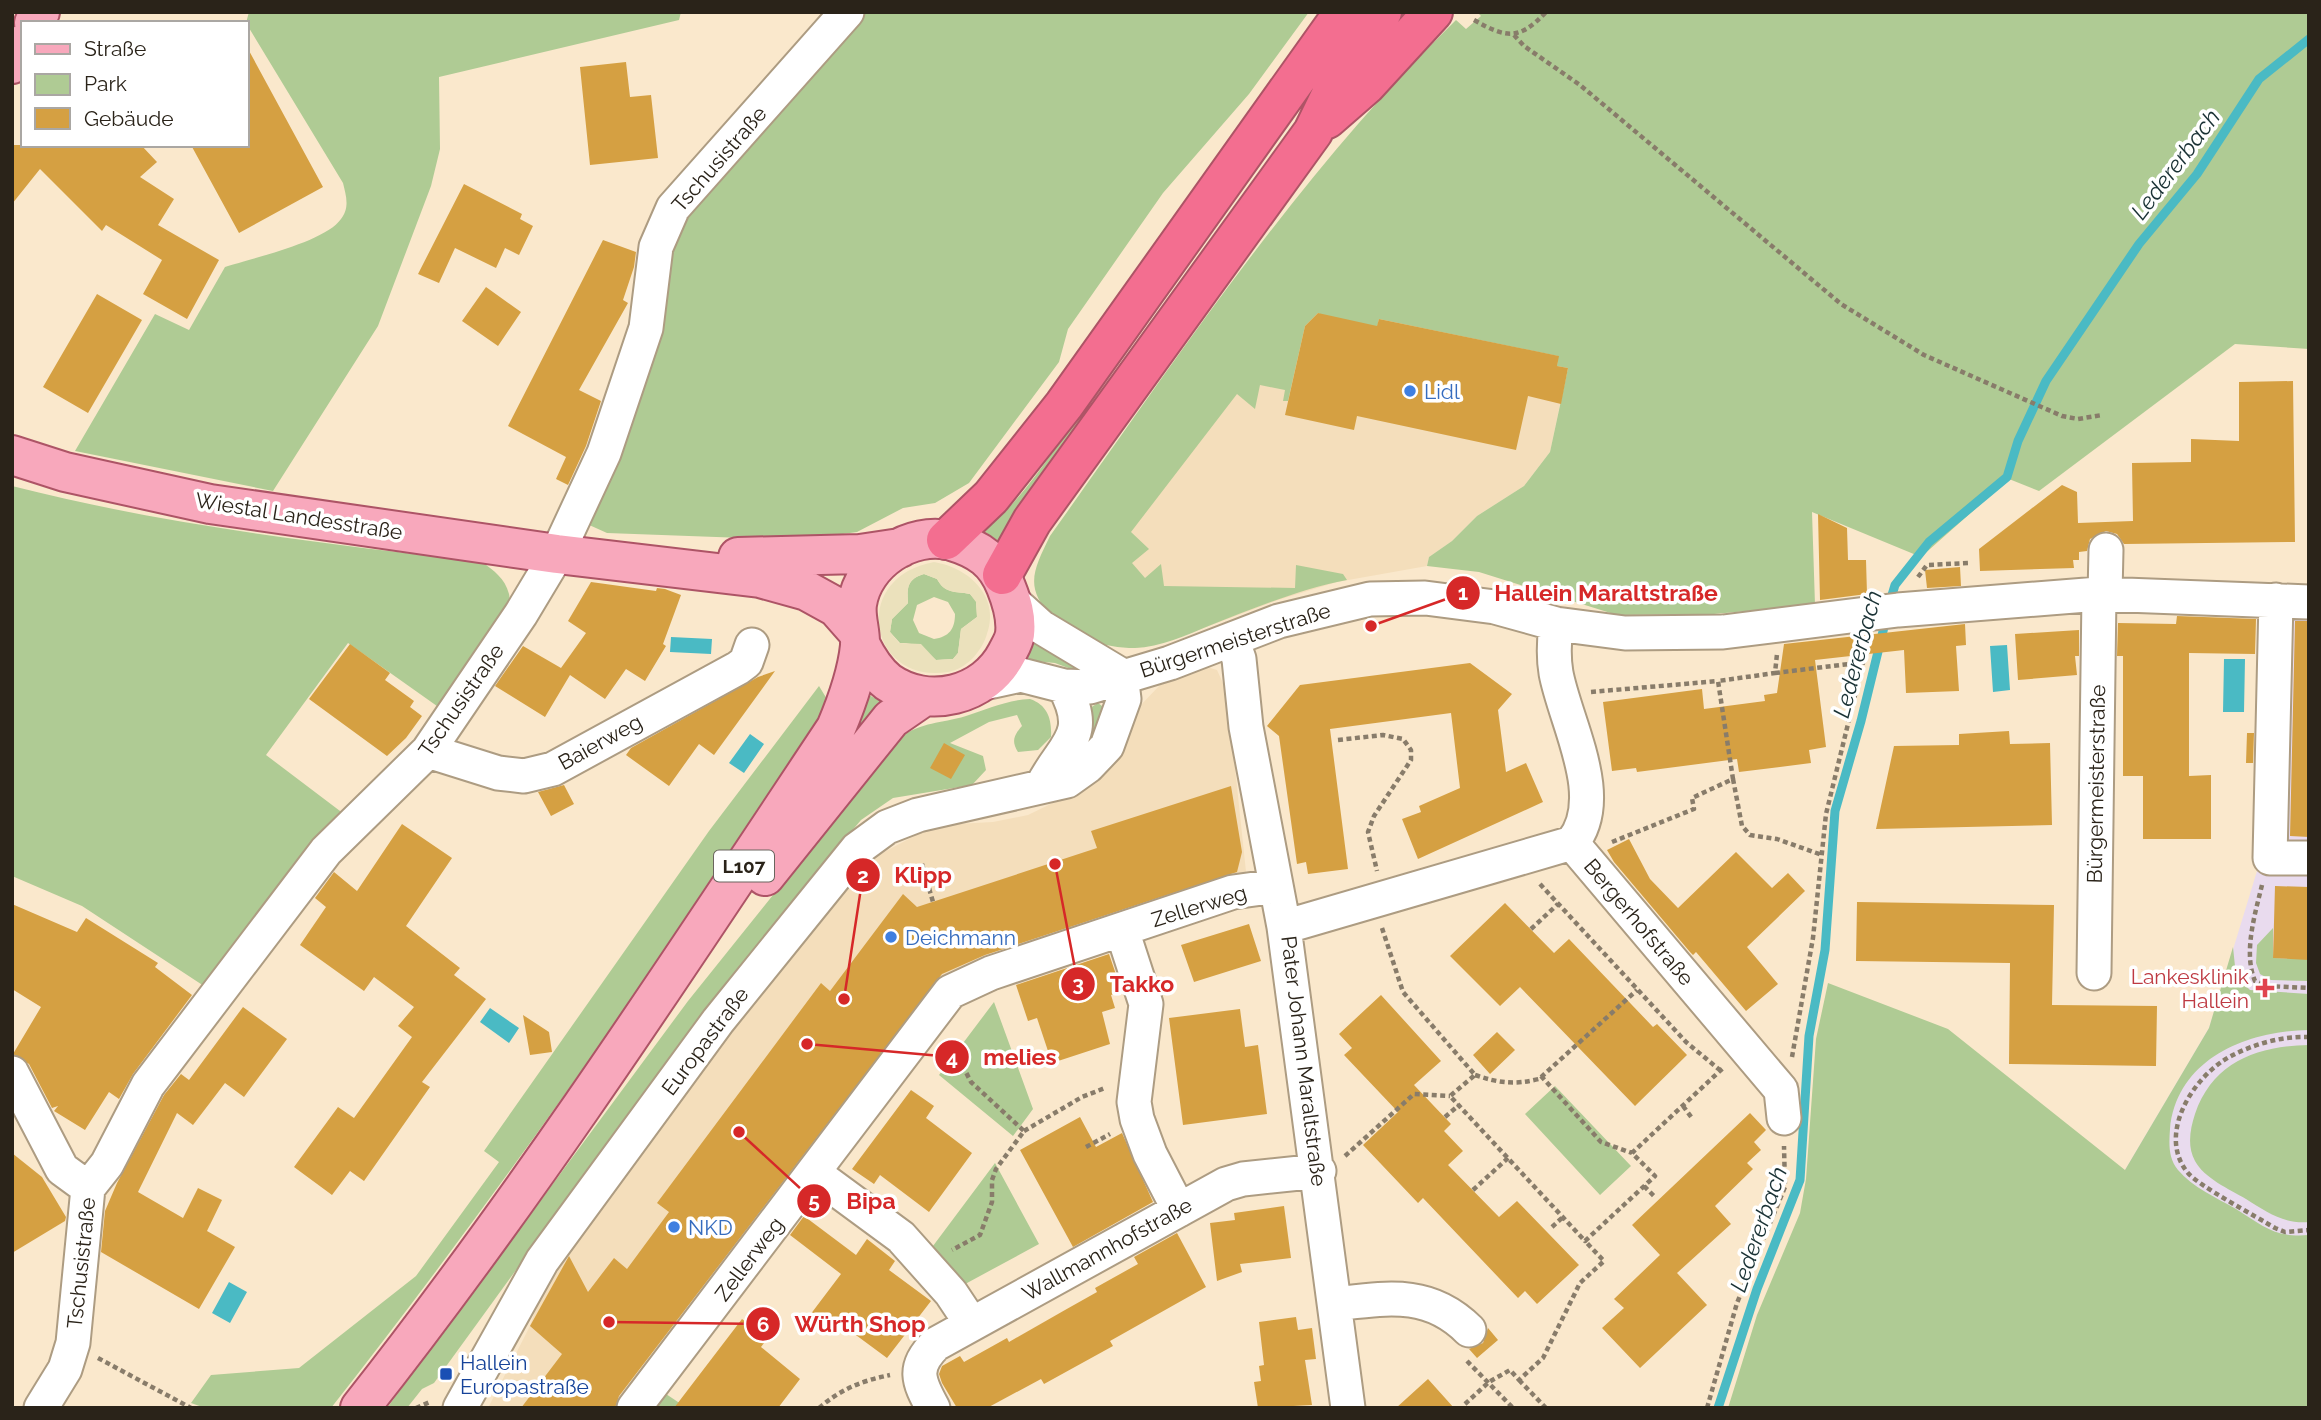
<svg xmlns="http://www.w3.org/2000/svg" width="2321" height="1420" viewBox="0 0 2321 1420" font-family="Raleway,sans-serif">
	<style>
		.built { fill: #f4debb }
		.medical { fill: #e9dbee }
		.green { fill: #afcb94; fill-rule: evenodd }
		.sand { fill: #ebe1bc; fill-rule: evenodd }
		.water { fill: #4abac4 }
		.lines { fill: none; stroke-linecap: round; stroke-linejoin: round }
		.stream { stroke: #4abac4; stroke-width: 9 }
		.building { fill: #d5a042 }
		.minor-casing { stroke: #ad9c82; stroke-width: 37 }
		.major-casing { stroke: #ad5466; stroke-width: 42 }
		.highway-casing { stroke: #ad5466; stroke-width: 42 }
		.path { stroke: #887c6a; stroke-width: 4.5; stroke-dasharray: 5 3.5; stroke-linecap: butt }
		.minor { stroke: #fff; stroke-width: 33 }
		.major { stroke: #f8a8bc; stroke-width: 38 }
		.highway { stroke: #f36e90; stroke-width: 38 }
		.shop-dot { fill: #3f7fe0; stroke: #fff; stroke-width: 2.5 }
		.health-dot { fill: #e0444e; stroke: #fff; stroke-width: 2.5 }
		.transit-dot { fill: #1a4fb4; stroke: #fff; stroke-width: 2.5 }
		.labels { text-anchor: middle; dominant-baseline: central; stroke-width: 7; stroke-linejoin: round; paint-order: stroke }
		.shield { fill: #fff; stroke: #6a655e; stroke-width: 2 }
		.shield-label { font-size: 19px; font-weight: bold; fill: #2a2319 }
		.street-label { font-size: 21px; fill: #2a2319; stroke: #fff }
		.shop-label { font-size: 21px; fill: #366cbe; stroke: #fff; text-anchor: start }
		.health-label { font-size: 21px; fill: #be3a42; stroke: #fff; text-anchor: end }
		.transit-label { font-size: 21px; fill: #164399; stroke: #fff; text-anchor: start }
		.water-label { font-size: 23px; font-style: italic; fill: #193134; stroke: #fff }
		.leader { fill: none; stroke: #d62828; stroke-width: 2.5 }
		.callout-dot { fill: #d62828; stroke: #fff; stroke-width: 2.5 }
		.mark-label { font-size: 21px; text-anchor: middle; font-weight: bold; fill: #fff }
		.callout-label { font-size: 23px; text-anchor: middle; font-weight: bold; fill: #d62828; stroke: #fff; stroke-width: 7; stroke-linejoin: round; paint-order: stroke }
	</style>
	<rect width="100%" height="100%" fill="#fae8cc"/>
	<path class="built" d="M1314,266L1571,352L1550,452L1524,486L1477,516L1452,541L1429,557L1427,566L1337,582L1278,600L1174,639L1137,648L1078,577Z
		M1207,667L1217,670L1227,692L1249,900L968,993L643,1408H488L530,1326L542,1290L554,1269L672,1110L840,893L869,860L920,833L956,824L993,822L1028,815L1071,794L1124,738L1139,707L1160,685Z"/>
	<path class="medical" d="M2265,615L2309,617V1274L2125,1170L2209,1028L2261,858Z"/>
	<path class="green" d="M249,12H681L679,20L439,77L440,149L431,186L378,326L273,491L75,451L155,314L189,330L225,267C253,258 325,242 341,219C350,208 346,195 343,183L246,23Z
		M858,12H1309L1249,94L1163,193L1068,329L1059,362L969,483L935,503L903,508L857,532L799,540L607,533L587,524L679,219Z
		M1477,12H2309V349L2235,344L2039,491L2009,479L1921,557L1812,512L1815,605L1714,614L1617,615L1479,572L1427,566L1429,557L1452,541L1477,516L1524,486L1550,452L1568,368L1557,366L1558,356L1379,319L1374,340L1318,313L1305,326L1288,401H1283L1285,390L1260,385L1255,409L1237,394L1131,532L1149,549L1132,563L1145,578L1161,564L1164,586L1295,588L1296,565L1343,574L1347,580C1300,589 1255,608 1211,625C1187,635 1160,647 1135,648C1103,648 1075,638 1053,617C1023,588 1034,569 1050,536C1177,358 1299,173 1456,20L1466,29L1481,16Z
		M1080,413L1085,416L1001,543L984,531C1024,498 1051,454 1080,413Z
		M12,486C169,526 321,543 482,562C494,571 505,578 509,594C515,619 459,689 444,711L348,643L266,755L344,814L207,988L82,906L12,876Z
		M924,574L937,579C945,594 955,591 970,594L976,601L977,617L961,629L958,653L953,659L936,660C923,649 918,643 900,643L890,632L892,619L908,603C907,588 907,579 924,574ZM934,597L948,602L955,614C955,629 949,637 934,639L919,633L913,620L917,605Z
		M1033,639L1086,671L1084,674L1055,663L1024,660Z
		M819,686L833,709C670,945 509,1182 331,1408H205L191,1403L211,1375L299,1368L416,1276L499,1162L484,1151L709,831Z
		M860,690L889,706L852,737Z
		M1030,699C1048,705 1052,720 1051,737L1038,750L1018,752C1011,741 1014,735 1022,726L1017,715L989,722L950,743L983,756L986,770L972,785L893,798L861,820L782,914L641,1098L434,1383L422,1389L407,1408H387L688,1001L899,738C924,721 939,724 966,716C988,709 1007,700 1030,699Z
		M1098,703L1102,706C1106,724 1097,734 1087,748L1092,733L1090,708Z
		M2273,928V958L2309,959V981L2271,980L2260,974L2256,963L2257,945Z
		M2233,947L2236,976L2250,990L2309,994V1030C2246,1031 2177,1059 2170,1129C2169,1143 2168,1158 2178,1170C2192,1187 2217,1198 2236,1209C2263,1226 2275,1238 2309,1235V1408H1728L1757,1315L1800,1213L1806,1179L1816,1039L1828,983L1948,1029L2125,1170L2209,1028Z
		M994,1002L1033,1109L1013,1136L939,1075Z
		M2309,1045V1222C2283,1224 2267,1212 2246,1199C2229,1189 2204,1178 2195,1161C2187,1147 2190,1129 2195,1114C2213,1062 2257,1046 2309,1045Z
		M1555,1086L1631,1166L1600,1195L1525,1114Z
		M995,1163L1039,1244L956,1289L927,1254Z
		M657,1388L687,1408H643Z"/>
	<path class="sand" d="M934,562C970,568 1002,598 986,637C980,653 966,669 948,672C870,685 848,578 934,562ZM924,574L937,579C945,594 954,591 970,594L976,602L977,617L961,629L958,653L953,659L936,660L921,644L899,643L890,632L892,619L908,603C907,588 907,579 924,574Z"/>
	<path class="water" d="M671,637L712,639L711,654L670,652Z
		M2007,645L2010,690L1993,692L1990,646Z
		M2224,659H2245L2244,712H2223Z
		M750,734L764,744L744,773L729,763Z
		M490,1008L519,1028L509,1043L480,1022Z
		M229,1282L247,1292L230,1323L212,1313Z"/>
	<g class="lines">
		<path class="stream" d="M1889,605L1895,585L1929,542L2007,477L2018,441L2046,381L2139,244L2197,174L2259,79L2309,39
			M1718,1408L1757,1289L1800,1180L1809,1036L1825,950L1835,811L1861,721L1886,619"/>
	</g>
	<path class="building" d="M247,47L323,187L239,233L191,145H247Z
		M626,62L630,97L651,95L658,158L590,165L580,67Z
		M12,145H141L157,162L140,177L174,199L158,225L219,260L187,319L143,294L162,260L106,225L102,231L40,169L12,204Z
		M464,184L522,214L520,219L533,226L519,255L505,248L496,268L455,248L439,283L418,274Z
		M603,240L636,252L634,267L623,300L628,303L579,390L601,401L586,446L568,485L556,479L566,457L508,426Z
		M486,287L521,312L498,346L462,321Z
		M97,294L142,320L88,413L43,387Z
		M1318,313L1377,326L1379,319L1559,356L1557,366L1568,368L1561,404L1528,396L1516,450L1357,416L1354,430L1285,415L1305,326Z
		M2293,381L2295,542L2124,544L2117,534L2106,531L2090,539L2087,551L2079,552V560H2073L2074,568L1980,571L1979,549L2062,485L2077,492L2078,523L2133,521L2132,463L2191,462V439L2239,441V382Z
		M1818,514L1847,528L1848,560H1866L1867,594L1820,600Z
		M1960,567L1961,586L1927,588L1925,570Z
		M591,582L656,591L657,588L665,589L681,595L663,644L666,646L645,681L626,669L605,699L570,675L545,717L495,686L523,646L561,668L586,633L568,621Z
		M2177,616L2256,619L2255,654L2189,653V776L2211,775V839H2143V776H2123V656H2117L2118,623L2176,624Z
		M2295,621H2309V837L2290,836Z
		M1965,624L1966,645L1956,646L1959,691L1906,693L1904,650L1815,660L1826,747L1809,750L1811,763L1739,772L1737,759L1637,772L1636,768L1612,771L1603,702L1702,689L1704,709L1765,701L1764,695L1777,693L1784,644Z
		M2079,630V656H2075L2077,675L2018,680L2015,634Z
		M350,644L390,673L385,680L414,701L410,707L422,716L406,738L387,756L309,699Z
		M1470,663L1512,694L1498,710L1506,772L1526,763L1543,802L1418,859L1402,819L1421,812L1419,806L1460,788L1451,713L1330,729L1348,869L1308,874L1306,862L1297,864L1279,736L1267,726L1300,685Z
		M775,671L714,755L699,744L669,786L626,755L631,748L758,677Z
		M2009,731L2010,744L2050,743L2052,825L1876,829L1894,746L1959,745V734Z
		M2247,733H2254L2253,763H2246Z
		M944,743L965,755L951,779L930,768Z
		M564,785L574,804L551,816L538,792Z
		M1231,786L1242,852L1237,872L985,955L942,974L619,1396L615,1408H521L562,1354L530,1326L569,1256L588,1292L614,1258L627,1269L669,1212L657,1203L821,983L830,991L903,894L917,907L1097,848L1091,831Z
		M402,824L452,858L406,926L460,968L454,975L486,999L422,1082L430,1087L364,1181L350,1171L332,1195L294,1167L338,1107L354,1118L412,1037L398,1026L414,1007L374,977L364,991L300,945L326,907L315,898L334,872L357,891Z
		M1629,839L1650,879L1678,908L1736,852L1772,888L1788,873L1805,891L1747,947L1778,984L1746,1011L1696,952L1693,955L1690,952L1614,862L1607,850Z
		M2275,886L2309,887V960L2273,958Z
		M1857,902L2054,905L2052,1005L2157,1006L2156,1066L2009,1064L2010,963L1856,961Z
		M1505,903L1554,953L1569,939L1653,1027L1657,1024L1687,1055L1635,1106L1520,987L1500,1006L1450,956Z
		M12,904L77,932L86,918L158,963L155,967L192,995L133,1074L119,1099L109,1092L85,1130L54,1111L58,1106L52,1108L29,1064L13,1054L41,1007L12,989Z
		M1249,924L1261,961L1194,982L1181,945Z
		M1109,954L1122,992L1111,995L1115,1008L1102,1012L1110,1044L1052,1063L1037,1018L1028,1021L1016,985Z
		M1381,995L1441,1061L1414,1085L1451,1124L1444,1131L1463,1151L1448,1165L1499,1217L1517,1201L1579,1265L1537,1304L1525,1291L1518,1298L1423,1198L1418,1203L1363,1145L1398,1112L1344,1055L1352,1048L1339,1034Z
		M243,1007L287,1039L244,1097L225,1083L193,1125L177,1113L138,1192L183,1218L198,1188L222,1200L207,1231L235,1247L199,1309L101,1252L105,1211L117,1183L164,1095L181,1074L189,1080Z
		M1240,1009L1245,1047L1258,1045L1267,1114L1183,1125L1169,1018Z
		M523,1015L549,1032L552,1052L530,1055Z
		M1497,1032L1515,1050L1490,1074L1473,1055Z
		M911,1090L934,1106L926,1118L972,1153L929,1212L880,1175L874,1184L852,1169Z
		M1750,1113L1766,1130L1754,1142L1761,1150L1747,1163L1753,1169L1715,1206L1731,1224L1677,1273L1707,1305L1640,1368L1602,1328L1624,1308L1614,1299L1660,1255L1632,1225Z
		M1080,1117L1096,1147L1122,1133L1153,1202L1073,1247L1020,1150Z
		M12,1153L42,1177L66,1217L65,1221L12,1253Z
		M1284,1206L1291,1258L1240,1264L1242,1272L1217,1281L1210,1223L1235,1220L1234,1213Z
		M804,1216L856,1255L867,1239L895,1261L889,1270L931,1301L887,1358L841,1324L835,1334L810,1315L841,1274L790,1235Z
		M1177,1233L1206,1287L1110,1341L1113,1346L1044,1384L1041,1379L987,1408H957L942,1383L939,1374L942,1366L960,1356L964,1362L1007,1338L1009,1342L1065,1310L1097,1292L1095,1288L1138,1264L1134,1257Z
		M1296,1317L1298,1330L1312,1328L1316,1359L1305,1360L1312,1405L1258,1408L1254,1382L1261,1381L1259,1366L1264,1365L1259,1322Z
		M742,1319L767,1339L761,1347L800,1379L778,1408H674Z
		M1488,1328L1498,1340L1477,1358L1469,1349L1483,1343Z
		M1428,1379L1454,1408H1396Z"/>
	<g class="lines">
		<defs>
			<path id="minor" d="M2105,594L2106,550
				M1011,600L1041,627L1121,675
				M2276,600L2270,858H2309
				M1232,639L1239,659L1246,727L1284,927L1348,1408
				M980,684L1021,675L1064,686L1090,687L1170,663L1279,621L1370,599L1425,598L1495,607L1556,624L1625,633L1723,632L1898,610L2099,594L2309,602
				M428,751L498,773L524,776L553,769L738,668L746,662L752,645
				M1042,786C1063,744 1092,737 1064,686
				M1572,843L1781,1090L1784,1118
				M1284,927L1572,843C1609,798 1565,722 1556,673C1553,656 1554,641 1556,624
				M1122,930L1146,1004L1134,1102L1137,1119L1150,1154L1179,1210
				M2094,973L2099,594
				M12,1073L62,1169L88,1188
				M814,1173L901,1237L951,1293L971,1323
				M1335,1304C1387,1298 1429,1290 1469,1330
				M41,1408L65,1369L73,1343L88,1188L107,1164L148,1085L326,851L428,751L521,614L557,554L604,453L646,328L656,247L673,208L847,12
				M460,1408L542,1261L718,1021L857,849L887,827L918,815L1067,781L1088,766L1107,746L1124,699L1121,675
				M634,1408L950,992L991,973L1233,892L1276,886
				M933,1408C918,1381 912,1367 936,1344L1226,1184L1243,1179L1319,1171"/>
			<path id="major" d="M34,23L40,12
				M12,64L23,44
				M12,455L65,472L210,504L557,554L760,578L807,591L836,607L858,632
				M738,557L860,554L900,548
				M765,876L891,719L923,697
				M360,1408C532,1190 683,958 836,728C847,702 857,675 860,646C861,632 855,618 857,604C863,562 911,530 952,541C979,549 996,561 1006,587C1012,602 1017,617 1015,634C1014,641 1010,647 1007,653C985,696 928,710 888,682C875,672 867,658 860,644"/>
			<path id="highway" d="M1327,119L1366,85L1433,12
				M946,540L991,497L1064,405L1344,12
				M1002,575L1032,521L1313,132L1342,72L1382,12"/>
		</defs>
		<use href="#minor" class="minor-casing"/>
		<use href="#major" class="major-casing"/>
		<use href="#highway" class="highway-casing"/>
		<path class="path" d="M1474,20C1506,38 1519,41 1546,12
			M1514,35L1524,46L1580,85L1841,304L1924,355L2062,416L2078,419L2102,415
			M1918,577L1927,565L1968,563
			M1775,673L1865,662
			M1591,692L1718,681
			M1338,740L1383,735L1403,739L1411,750V760L1374,816L1368,832L1377,871
			M1733,779L1742,826L1750,835L1777,839L1822,855
			M1612,842L1694,809L1692,798L1733,779L1718,681L1775,673L1777,654
			M922,864L933,902
			M1540,884L1686,1042L1721,1071
			M2262,885C2255,914 2243,953 2255,981L2267,986L2309,988
			M1382,928L1403,992L1475,1075L1450,1096L1585,1241L1655,1176L1632,1153L1723,1068
			M1531,929L1558,904
			M2309,1037C2282,1036 2254,1044 2231,1056C2193,1076 2156,1135 2188,1173C2199,1186 2257,1217 2275,1228L2285,1232L2309,1230
			M948,1045L956,1053L971,1082L1024,1131L996,1169L992,1180V1202L980,1235L952,1250
			M1792,1057L1813,938L1826,814L1868,642
			M1475,1075C1498,1083 1515,1085 1539,1079L1637,990
			M1541,1076L1601,1142L1632,1153
			M1683,1106L1692,1118
			M1445,1117L1459,1105
			M1024,1131L1082,1097L1105,1088
			M1086,1147L1110,1134
			M1345,1156L1414,1094L1450,1096
			M1644,1186L1655,1197
			M1473,1190L1508,1158
			M1552,1227L1563,1217
			M98,1358L191,1408
			M1467,1361L1513,1408
			M1519,1380L1546,1408
			M1465,1404L1489,1382L1510,1370L1519,1380L1543,1358L1580,1283L1604,1261L1585,1241
			M416,1408L430,1402
			M819,1408C841,1389 861,1381 890,1375
			M1707,1408L1737,1303L1785,1187L1784,1146"/>
		<use href="#minor" class="minor"/>
		<use href="#major" class="major"/>
		<use href="#highway" class="highway"/>
	</g>
	<g class="shop-dot">
		<circle cx="1410" cy="391" r="7"/>
		<circle cx="891" cy="937" r="7"/>
		<circle cx="674" cy="1227" r="7"/>
	</g>
	<path class="health-dot" d="M2261.5 977.5h7v7h7v7h-7v7h-7v-7h-7v-7h7z"/>
	<rect class="transit-dot" x="439" y="1367" width="14" height="14" rx="3.5"/>
	<g class="labels">
		<rect class="shield" x="714" y="850.5" width="60" height="31" rx="5"/>
		<g class="shield-label">
			<text x="744" y="866">L107</text>
		</g>
		<g class="street-label">
			<text transform="translate(719 159) rotate(-49)">Tschusistraße</text>
			<text transform="translate(299 516) rotate(9)">Wiestal Landesstraße</text>
			<text transform="translate(1235 640) rotate(-18)">Bürgermeisterstraße</text>
			<text transform="translate(461 700) rotate(-55)">Tschusistraße</text>
			<text transform="translate(600 742) rotate(-29)">Baierweg</text>
			<text transform="translate(2096 784) rotate(-89)">Bürgermeisterstraße</text>
			<text transform="translate(1199 906) rotate(-17)">Zellerweg</text>
			<text transform="translate(1639 922) rotate(50)">Bergerhofstraße</text>
			<text transform="translate(705 1041) rotate(-53)">Europastraße</text>
			<text transform="translate(1304 1061) rotate(83)">Pater Johann Maraltstraße</text>
			<text transform="translate(1107 1249) rotate(-29)">Wallmannhofstraße</text>
			<text transform="translate(749 1259) rotate(-53)">Zellerweg</text>
			<text transform="translate(81 1263) rotate(-84)">Tschusistraße</text>
		</g>
		<g class="shop-label">
			<text x="1424" y="391">Lidl</text>
			<text x="905" y="937">Deichmann</text>
			<text x="688" y="1227">NKD</text>
		</g>
		<g class="health-label">
			<text x="2249" y="976">Lankesklinik<tspan x="2249" dy="24">Hallein</tspan></text>
		</g>
		<g class="transit-label">
			<text x="460" y="1362">Hallein<tspan x="460" dy="24">Europastraße</tspan></text>
		</g>
		<g class="water-label">
			<text transform="translate(2175 164) rotate(-53)">Ledererbach</text>
			<text transform="translate(1857 654) rotate(-75)">Ledererbach</text>
			<text transform="translate(1758 1229) rotate(-71)">Ledererbach</text>
		</g>
	</g>
	<path class="leader" d="M1371 626L1463 593M844 999L863 875M1055 864L1078 984M807 1044L952 1057M739 1132L814 1201M609 1322L763 1324"/>
	<g class="callout-dot">
		<circle cx="1371" cy="626" r="7"/>
		<circle cx="844" cy="999" r="7"/>
		<circle cx="1055" cy="864" r="7"/>
		<circle cx="807" cy="1044" r="7"/>
		<circle cx="739" cy="1132" r="7"/>
		<circle cx="609" cy="1322" r="7"/>
		<circle cx="1463" cy="593" r="18"/>
		<circle cx="863" cy="875" r="18"/>
		<circle cx="1078" cy="984" r="18"/>
		<circle cx="952" cy="1057" r="18"/>
		<circle cx="814" cy="1201" r="18"/>
		<circle cx="763" cy="1324" r="18"/>
	</g>
	<g class="mark-label">
		<text x="1463" y="600">1</text>
		<text x="863" y="883">2</text>
		<text x="1078" y="991">3</text>
		<text x="952" y="1065">4</text>
		<text x="814" y="1208">5</text>
		<text x="763" y="1332">6</text>
	</g>
	<g class="callout-label">
		<text x="1606" y="601">Hallein Maraltstraße</text>
		<text x="923" y="883">Klipp</text>
		<text x="1142" y="992">Takko</text>
		<text x="1020" y="1065">melies</text>
		<text x="871" y="1209">Bipa</text>
		<text x="860" y="1332">Würth Shop</text>
	</g>
	<rect width="2321" height="1420" fill="none" stroke="#2a2319" stroke-width="28"/>
	<rect x="21" y="21" width="228" height="126" fill="#ffffff" stroke="#aaa7a3" stroke-width="2"/>
	<rect x="35" y="44" width="35" height="10" fill="#f8a8bc" stroke="#aaa7a3" stroke-width="2"/>
	<text x="84" y="56" font-size="21" fill="#2a2319">Straße</text>
	<rect x="35" y="74" width="35" height="21" fill="#afcb94" stroke="#aaa7a3" stroke-width="2"/>
	<text x="84" y="91" font-size="21" fill="#2a2319">Park</text>
	<rect x="35" y="108" width="35" height="21" fill="#d5a042" stroke="#aaa7a3" stroke-width="2"/>
	<text x="84" y="126" font-size="21" fill="#2a2319">Gebäude</text>
</svg>
